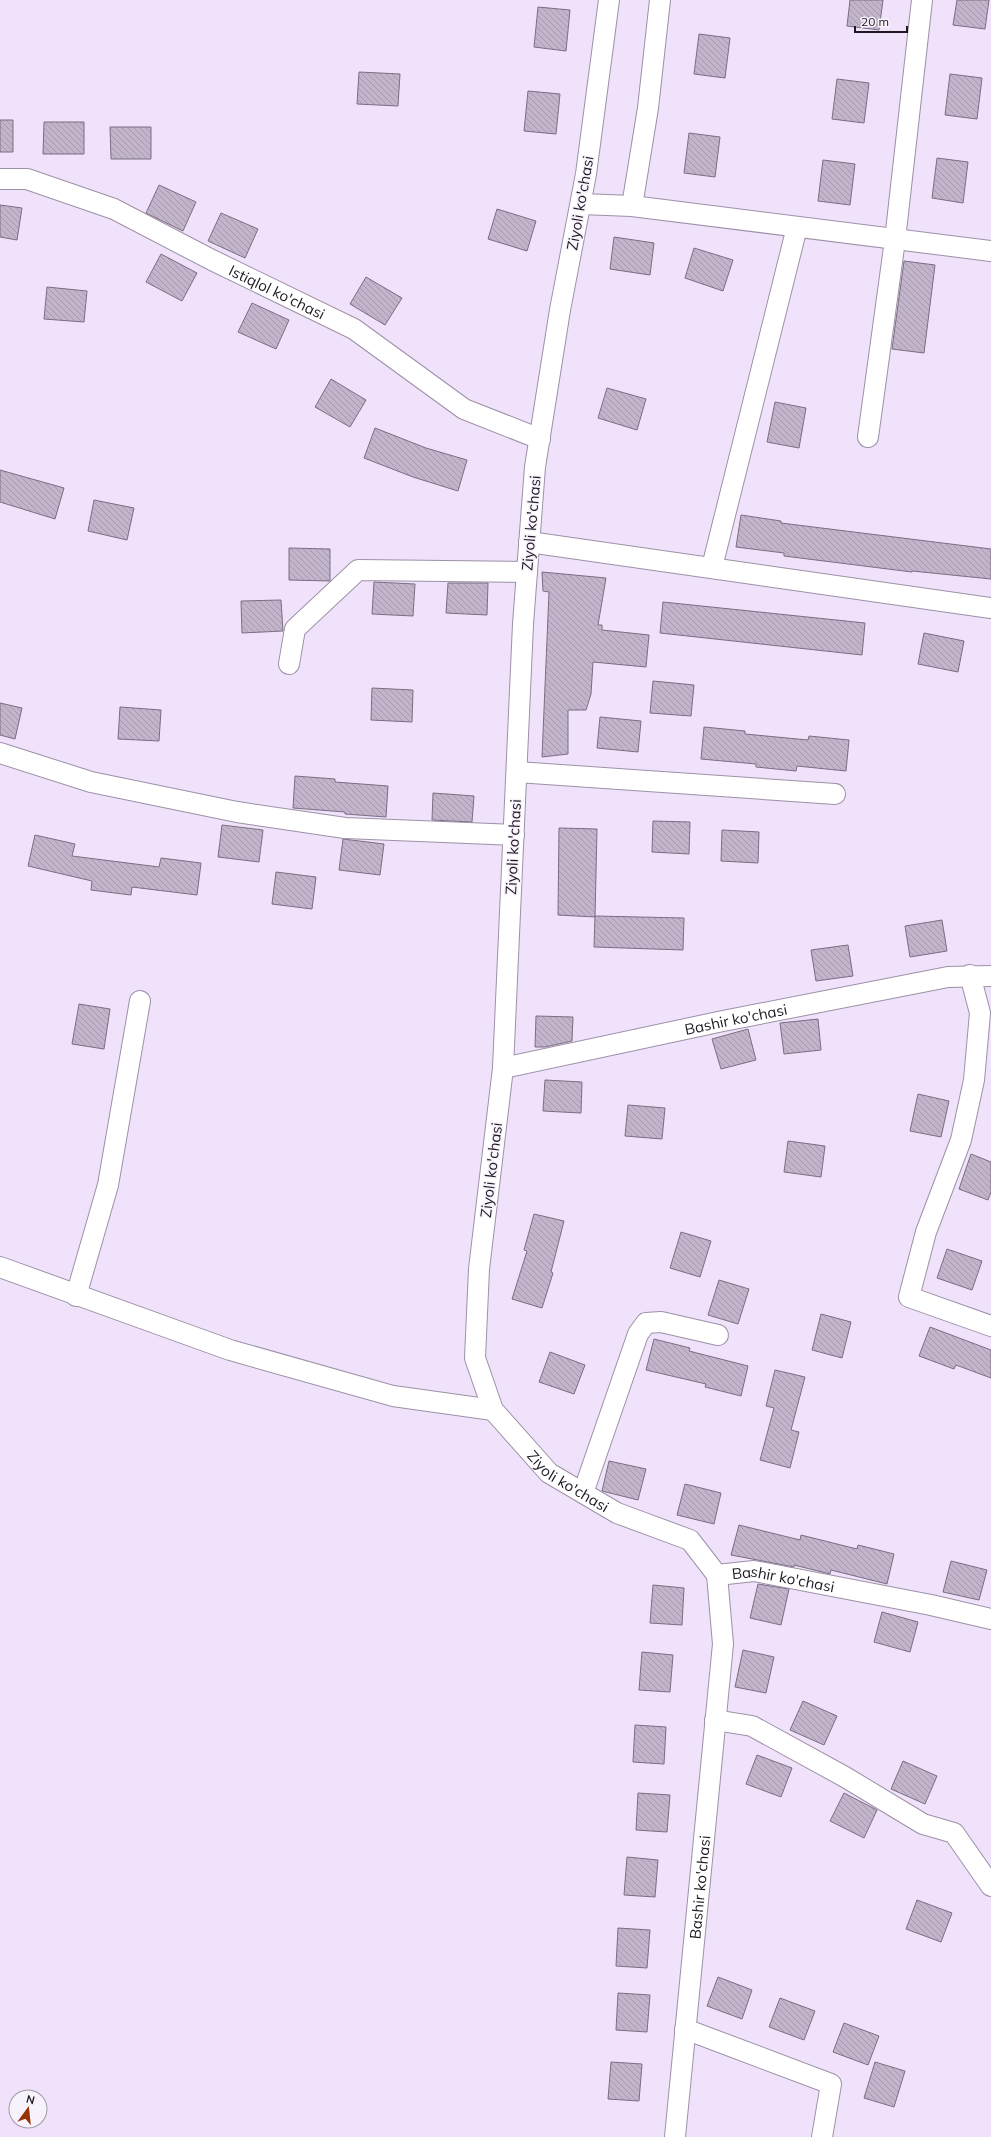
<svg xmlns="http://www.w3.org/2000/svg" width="991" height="2137" viewBox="0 0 991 2137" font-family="Mulish,sans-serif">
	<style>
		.building { fill: url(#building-back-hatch); stroke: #7b6e82 }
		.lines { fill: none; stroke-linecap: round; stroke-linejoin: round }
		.street-casing { stroke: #9d91a7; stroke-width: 22 }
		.street { stroke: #fff; stroke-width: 20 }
		.labels { text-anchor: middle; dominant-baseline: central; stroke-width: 3; stroke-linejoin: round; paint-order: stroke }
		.street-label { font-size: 15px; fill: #1d1821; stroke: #f8f2fc }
	</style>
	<defs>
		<pattern id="building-back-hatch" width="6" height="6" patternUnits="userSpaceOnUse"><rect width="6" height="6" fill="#c2b4ca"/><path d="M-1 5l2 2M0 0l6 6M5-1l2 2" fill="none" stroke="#a69aad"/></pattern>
	</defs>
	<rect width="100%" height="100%" fill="#efe2fa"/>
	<path class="building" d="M850,0H883L879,30L847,26Z
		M957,0H989L985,29L953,25Z
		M538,7L570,10L566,51L534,47Z
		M699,34L730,38L725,78L694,74Z
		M359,72L400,74L398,106L357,104Z
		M950,74L982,78L977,119L945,115Z
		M837,79L869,83L864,123L832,119Z
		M528,91L560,94L556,134L524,131Z
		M0,120H13V152H0Z
		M44,122H84V154H43Z
		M110,127H151V159H111Z
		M689,133L720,137L715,177L684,173Z
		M937,158L968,162L963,203L932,198Z
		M823,160L855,164L850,205L818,201Z
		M159,185L196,202L183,231L146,213Z
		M0,205L22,208L17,240L0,237Z
		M497,209L536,221L527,251L488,239Z
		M221,213L258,229L245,258L208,241Z
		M614,237L654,243L650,275L610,269Z
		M694,248L733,260L723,291L685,278Z
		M161,254L197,273L182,301L146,282Z
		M904,261L935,265L924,353L892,349Z
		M366,277L402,298L385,325L350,304Z
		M47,287L87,291L84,322L44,319Z
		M252,303L289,320L276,349L238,332Z
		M331,379L366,400L350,427L315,407Z
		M607,388L646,399L637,430L598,418Z
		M775,402L806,408L799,448L767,442Z
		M375,428L426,448L467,460L458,491L413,477L364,458Z
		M0,470L64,488L55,519L0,502Z
		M94,500L134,508L127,540L88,531Z
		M741,515L781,521V523L991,549V579L912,571V572L784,556V553L736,547Z
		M289,548L330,549V581L289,580Z
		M542,572L606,578L598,625H602V630L649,635L646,667L593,662L591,694L586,710H568V754L542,757L549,592L543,591Z
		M374,582L415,584L413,616L372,614Z
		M448,583H488L487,615L446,613Z
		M281,600L283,631L242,633L241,601Z
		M663,602L865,623L862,655L660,633Z
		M924,633L964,641L958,672L918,664Z
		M653,681L694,685L691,716L650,713Z
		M372,688L413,690L412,722L371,720Z
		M0,703L22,708L15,739L0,735Z
		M120,707L161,710L159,741L118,739Z
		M600,717L641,721L638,752L597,748Z
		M704,727L745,731V734L808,740L809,736L849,740L846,771L797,766L796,771L756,767V764L701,759Z
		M295,776L335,779V782L388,786L386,817L345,814V812L293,808Z
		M433,793L474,796L472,822L432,820Z
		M653,821L690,822L689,854L652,852Z
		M222,825L263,830L259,862L218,857Z
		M559,828L597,829L595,917L558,915Z
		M722,830L759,832L758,863L721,861Z
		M35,835L75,844L72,856L159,867L161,858L201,863L197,895L132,887L131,895L91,890L92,881L28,866Z
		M343,839L384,844L380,875L339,870Z
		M276,872L316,877L312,909L272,904Z
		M595,916L684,918L683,950L594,947Z
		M942,920L947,951L910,957L905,926Z
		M848,945L853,976L816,981L811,950Z
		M79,1004L110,1009L104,1049L72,1044Z
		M536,1016L573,1017L572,1041L545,1047H535Z
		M818,1019L821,1050L784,1054L780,1023Z
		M748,1029L756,1060L721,1069L712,1039Z
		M545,1080L582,1082L581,1113L543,1111Z
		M918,1094L949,1101L941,1137L910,1131Z
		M628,1105L665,1108L662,1139L625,1136Z
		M788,1141L825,1146L821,1177L784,1172Z
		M971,1154L991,1162V1192L988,1200L959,1189Z
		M534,1214L564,1221L551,1272L553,1273L542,1308L512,1299L527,1251L524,1250Z
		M681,1232L711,1241L700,1277L670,1268Z
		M947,1249L982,1261L972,1290L937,1278Z
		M719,1280L749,1289L738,1324L708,1315Z
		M821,1314L851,1322L842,1358L812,1350Z
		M930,1327L991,1350V1378L956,1365L954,1369L919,1356Z
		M654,1339L690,1348L689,1351L748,1366L741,1396L705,1387L706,1384L646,1370Z
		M550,1352L585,1365L574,1394L539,1382Z
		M775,1370L805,1377L791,1430L799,1432L790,1468L760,1460L774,1408L766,1406Z
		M609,1461L646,1469L638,1500L602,1491Z
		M685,1484L721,1493L714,1524L677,1515Z
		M739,1525L800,1540L801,1535L857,1549L858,1545L894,1554L887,1584L831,1570L830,1574L794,1565V1567L731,1555Z
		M951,1561L987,1570L979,1600L943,1592Z
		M758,1584L789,1589L781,1625L750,1618Z
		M653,1585L684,1588L682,1625L650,1623Z
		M882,1612L918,1622L910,1652L874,1642Z
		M743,1650L774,1657L766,1693L735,1687Z
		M642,1652L673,1655L670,1692L639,1690Z
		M803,1701L837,1716L824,1745L790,1730Z
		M635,1725L666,1727L664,1764L633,1762Z
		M757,1755L792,1768L781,1797L746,1784Z
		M903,1761L937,1776L925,1804L891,1789Z
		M638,1793L670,1795L667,1832L636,1830Z
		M844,1793L877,1810L864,1838L830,1821Z
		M627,1857L658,1860L655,1897L624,1895Z
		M917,1900L952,1913L941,1942L906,1929Z
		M618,1928L650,1930L647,1968L616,1966Z
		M718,1977L752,1990L742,2019L707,2006Z
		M618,1993L650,1995L647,2032L616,2030Z
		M780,1998L815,2011L804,2040L769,2027Z
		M844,2023L879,2036L868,2065L833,2052Z
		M611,2062L642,2064L639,2101L608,2099Z
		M875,2062L905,2071L894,2107L864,2098Z"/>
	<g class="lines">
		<defs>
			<g id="street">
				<path id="s1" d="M609,0L586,174L560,310L535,467L523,624L503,1068L479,1269L475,1358L493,1410L549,1473L617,1513L690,1540L717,1575"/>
				<path id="s2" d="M0,179H27L114,209L212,260L354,329L464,409L540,439"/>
				<path d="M581,204L632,206L991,251"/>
				<path d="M632,206L648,108L660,0"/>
				<path d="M868,437L895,240L922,0"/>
				<path d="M529,542L991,608"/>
				<path d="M712,567L797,227"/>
				<path d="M289,664L295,629L358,570L527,572"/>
				<path d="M0,753L91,782L237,812L345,828L514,835"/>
				<path d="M517,772L835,794"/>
				<path d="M970,975L980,1013L974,1080L961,1140L926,1232L909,1297L991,1326"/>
				<path id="s3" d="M503,1068L723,1021L948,977L991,976"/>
				<path d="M0,1267L230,1350L393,1396L493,1410"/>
				<path d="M76,1296L108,1185L140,1001"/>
				<path d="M583,1493L638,1334L646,1323L661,1322L718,1335"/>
				<path id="s4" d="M717,1575L754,1571L931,1605L991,1619"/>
				<path d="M715,1720L752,1726L845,1777L923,1824L954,1833L991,1886"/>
				<path d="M685,2029L831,2084L822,2137"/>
				<path id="s5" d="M675,2137L723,1644L717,1575"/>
			</g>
		</defs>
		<use href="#street" class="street-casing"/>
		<use href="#street" class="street"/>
	</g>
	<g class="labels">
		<g class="street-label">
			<text transform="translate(580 203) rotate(-80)">Ziyoli ko'chasi</text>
			<text stroke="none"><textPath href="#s2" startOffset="302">Istiqlol ko'chasi</textPath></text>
			<text transform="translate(531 523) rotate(-85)">Ziyoli ko'chasi</text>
			<text transform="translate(513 847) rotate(-87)">Ziyoli ko'chasi</text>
			<text stroke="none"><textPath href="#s3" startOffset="238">Bashir ko'chasi</textPath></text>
			<text transform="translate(491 1170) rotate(-83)">Ziyoli ko'chasi</text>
			<text stroke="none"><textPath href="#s1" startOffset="1526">Ziyoli ko'chasi</textPath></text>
			<text stroke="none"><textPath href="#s4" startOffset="67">Bashir ko'chasi</textPath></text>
			<text stroke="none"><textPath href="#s5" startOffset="251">Bashir ko'chasi</textPath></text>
		</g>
	</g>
	<g transform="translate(28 2109) rotate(15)"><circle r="19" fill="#f8f2fc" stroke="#a09ba4"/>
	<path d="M0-3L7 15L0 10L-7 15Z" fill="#973207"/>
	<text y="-6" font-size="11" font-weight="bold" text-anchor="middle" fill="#1d1821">N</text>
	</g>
	<path d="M855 26v6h52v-6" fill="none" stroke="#1d1821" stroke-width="2"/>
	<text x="861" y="26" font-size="12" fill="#1d1821" stroke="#f8f2fc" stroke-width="3" paint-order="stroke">20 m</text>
</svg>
